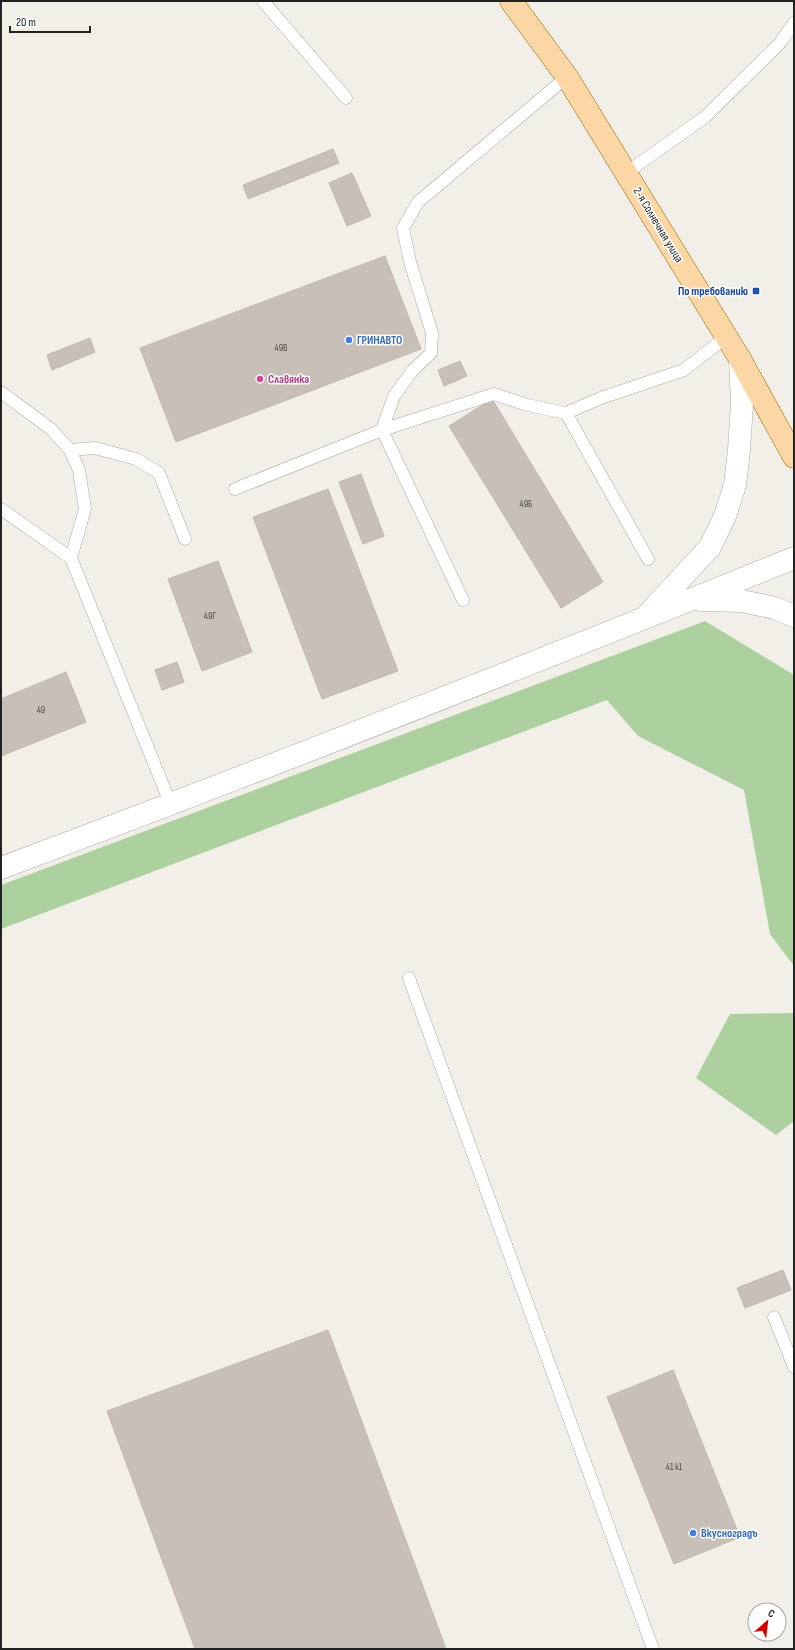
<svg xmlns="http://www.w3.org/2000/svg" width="795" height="1650" viewBox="0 0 795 1650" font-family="'Sofia Sans Condensed',sans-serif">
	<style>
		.forest { fill: #add19e }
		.building { fill: #c7bfb8; stroke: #c4b6ab }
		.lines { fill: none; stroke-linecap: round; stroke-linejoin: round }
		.lane-casing { stroke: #a9a9a9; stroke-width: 13 }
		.street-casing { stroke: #a9a9a9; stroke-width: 23 }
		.primary-casing { stroke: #a06b00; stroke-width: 23 }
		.lane { stroke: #fff; stroke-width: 12 }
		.street { stroke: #fff; stroke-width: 22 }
		.primary { stroke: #fcd6a4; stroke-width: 22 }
		.transit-dot { fill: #1a4fb4; stroke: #fff; stroke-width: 1.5 }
		.shop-dot { fill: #3f7fe0; stroke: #fff; stroke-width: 1.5 }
		.hotel-dot { fill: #d1479c; stroke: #fff; stroke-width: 1.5 }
		.labels { text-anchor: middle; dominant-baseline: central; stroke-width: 3; stroke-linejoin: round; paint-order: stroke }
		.number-label { font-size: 10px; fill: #4b4948 }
		.street-label { font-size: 12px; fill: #222; stroke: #fff }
		.transit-label { font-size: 12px; font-weight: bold; fill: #164399; stroke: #fff; text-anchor: end }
		.shop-label { font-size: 12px; font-weight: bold; fill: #366cbe; stroke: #fff; text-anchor: start }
		.hotel-label { font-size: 12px; font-weight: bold; fill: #b23c85; stroke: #fff; text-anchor: start }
	</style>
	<rect width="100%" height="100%" fill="#f2efe9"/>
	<path class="forest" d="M705,621L794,675V966L770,934L744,790L638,736L607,700L1,929V885Z
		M794,1013V1121L776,1135L696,1078L730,1014Z"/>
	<path class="building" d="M333,149L339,163L248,199L243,185Z
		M352,173L371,216L347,226L329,183Z
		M385,256L421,349L176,442L140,348Z
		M90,338L95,352L52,370L47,355Z
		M460,361L467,376L444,386L438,370Z
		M492,399L603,582L561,608L449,426Z
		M361,474L384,536L363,544L339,482Z
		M328,489L398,671L322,699L253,517Z
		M218,561L252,652L202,671L168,579Z
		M177,662L184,682L162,690L155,670Z
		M66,672L86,722L1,756V699Z
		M783,1270L791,1290L745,1308L737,1288Z
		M328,1330L446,1649H195L107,1411Z
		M673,1370L740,1537L674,1564L607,1397Z"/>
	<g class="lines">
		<defs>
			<path id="lane" d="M263,1L346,98
				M626,173L705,117L779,44L794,23
				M1,392L51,429L70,450L79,470L85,509L71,558
				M566,413L648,559
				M70,450L95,448L136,459L159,473L185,539
				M235,489L382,430L494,394L527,405L566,413L601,398L684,370L726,337
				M1,509L71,558L171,805
				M463,600L382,430L394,396L413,370L431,353L432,333L410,262L403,228L418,202L567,77
				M409,978L653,1649
				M774,1317L794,1367"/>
			<path id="street" d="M701,600L742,601L775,608L794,616
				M649,613L710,547L725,516L735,485L739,450L742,404L740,359
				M1,868C267,769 531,664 794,558"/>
			<path id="primary" d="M511,1L567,77L740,359L794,457"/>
		</defs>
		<use href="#lane" class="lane-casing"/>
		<use href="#street" class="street-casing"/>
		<use href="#primary" class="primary-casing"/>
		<use href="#lane" class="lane"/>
		<use href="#street" class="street"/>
		<use href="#primary" class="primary"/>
	</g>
	<rect class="transit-dot" x="752" y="287" width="8" height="8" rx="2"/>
	<g class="shop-dot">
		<circle cx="349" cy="340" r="4"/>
		<circle cx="693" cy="1533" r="4"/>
	</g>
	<circle class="hotel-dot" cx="260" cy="379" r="4"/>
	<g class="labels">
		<g class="number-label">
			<text x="281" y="348">49В</text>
			<text x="526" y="504">49Б</text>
			<text x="210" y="616">49Г</text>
			<text x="41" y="710">49</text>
			<text x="674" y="1467">41 к1</text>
		</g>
		<g class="street-label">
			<text transform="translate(658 225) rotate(59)">2-я Солнечная улица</text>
		</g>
		<g class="transit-label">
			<text x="748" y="291">По требованию</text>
		</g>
		<g class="shop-label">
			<text x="357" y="340">ГРИНАВТО</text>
			<text x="701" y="1533">Вкусноградъ</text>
		</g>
		<g class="hotel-label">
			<text x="268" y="379">Славянка</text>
		</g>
	</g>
	<rect width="795" height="1650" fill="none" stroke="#222222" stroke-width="4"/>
	<g transform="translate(767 1622) rotate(28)"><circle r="19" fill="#ffffff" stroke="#a7a7a7"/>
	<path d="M0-3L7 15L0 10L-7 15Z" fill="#d40000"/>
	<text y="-6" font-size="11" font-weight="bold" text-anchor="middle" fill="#222222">С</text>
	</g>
	<path d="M10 26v6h80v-6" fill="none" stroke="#222222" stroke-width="2"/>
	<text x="16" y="26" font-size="12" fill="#222222" stroke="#ffffff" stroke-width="3" paint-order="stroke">20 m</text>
</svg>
